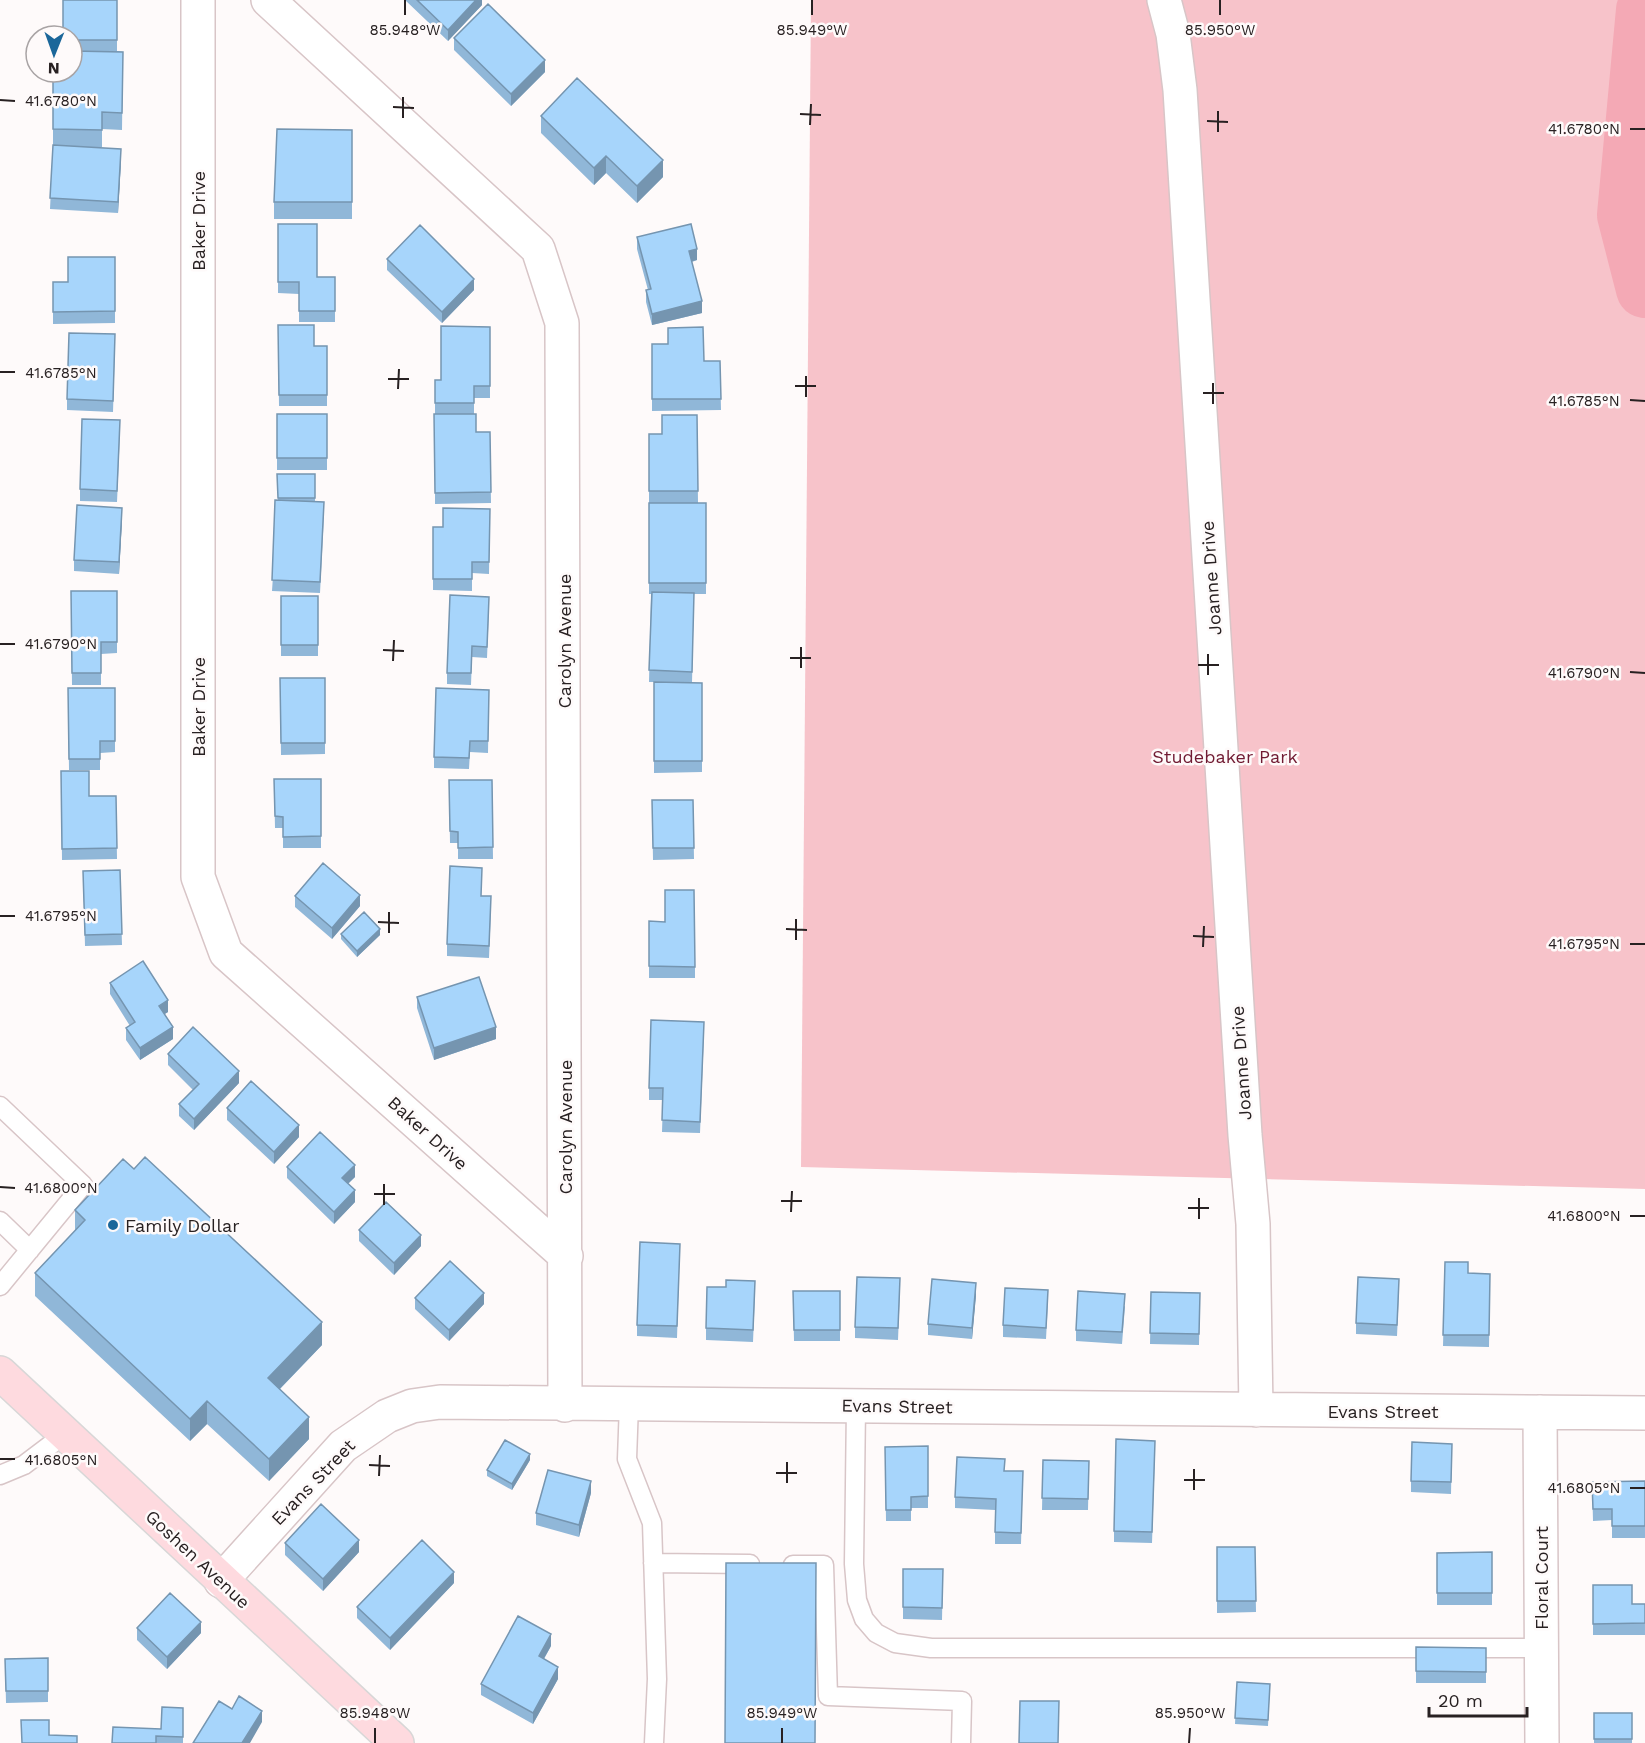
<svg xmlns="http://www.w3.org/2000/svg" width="1645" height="1743" viewBox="0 0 1645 1743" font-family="'Work Sans',sans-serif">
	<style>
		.green { fill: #f7c3ca }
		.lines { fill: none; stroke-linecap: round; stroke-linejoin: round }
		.river { stroke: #f4a9b5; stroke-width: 58 }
		.lane-casing { stroke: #d8c5c7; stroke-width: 21 }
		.street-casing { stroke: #d8c5c7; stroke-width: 36 }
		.primary-casing { stroke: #d8d7d7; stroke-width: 36 }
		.lane { stroke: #fff; stroke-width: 18 }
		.street { stroke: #fff; stroke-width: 33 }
		.primary { stroke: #fedadf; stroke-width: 33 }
		.wall { fill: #90b7d8 }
		.shaded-wall { fill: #7595b0 }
		.building { fill: #a7d5fb; stroke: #7595b0; stroke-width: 1.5 }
		.ticks { fill: none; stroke: #282122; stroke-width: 2 }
		.poi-dot { fill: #1b679a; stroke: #fefafa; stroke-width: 2 }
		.labels { text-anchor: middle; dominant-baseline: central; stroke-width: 5; stroke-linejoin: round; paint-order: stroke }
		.street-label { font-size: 18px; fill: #282122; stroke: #fefafa }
		.park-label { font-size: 18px; fill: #701a32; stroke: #fefafa }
		.poi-label { font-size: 18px; fill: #282122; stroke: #fefafa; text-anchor: start }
		.ticks-label { font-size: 15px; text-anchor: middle; fill: #282122; stroke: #fefafa; stroke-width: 5; stroke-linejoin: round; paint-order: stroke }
	</style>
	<rect width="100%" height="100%" fill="#fefafa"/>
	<path class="green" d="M811,0H1645V1189L801,1167Z"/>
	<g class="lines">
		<path class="river" d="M1645,10L1626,215L1645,289"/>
		<defs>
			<path id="lane" d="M0,1106L83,1185L0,1286
				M0,1221L30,1250
				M629,1404L627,1459L652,1523L657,1679L654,1743
				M856,1406L854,1564L857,1600L864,1619L876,1633L895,1643L931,1648H1542
				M0,1475L24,1465L65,1434
				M653,1563L750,1564
				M793,1565H824L828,1696L962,1701L961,1743"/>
			<path id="street" d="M198,0V877L226,953L566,1256
				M268,0L538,249L562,323L565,1405
				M1164,0L1173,34L1180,90L1245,1135L1253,1224L1256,1410
				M1540,1412L1542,1743
				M221,1581L343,1446L387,1416L412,1406L440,1402L1645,1413"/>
			<path id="primary" d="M0,1373L397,1743"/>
		</defs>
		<use href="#lane" class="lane-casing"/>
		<use href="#street" class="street-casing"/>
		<use href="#primary" class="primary-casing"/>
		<use href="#lane" class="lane"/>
		<use href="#street" class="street"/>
		<use href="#primary" class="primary"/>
	</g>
	<path class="wall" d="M117,0V51L123,52L122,130L102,129V147H87L121,160L118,213L50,209L53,146V72H72V36Z
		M405,0H482V5L448,41Z
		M454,38L545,72L511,106L454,50Z
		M541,116L663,177L637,203L606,173L594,185L541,133Z
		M352,130V219H274V202Z
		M278,224L317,277H335V322H299V294L278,293Z
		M637,237L697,260L692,262L702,313L652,325L646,302V290H648L637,249Z
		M115,257V323L53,324V282H68Z
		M387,259L474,290L442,323L387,270Z
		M278,325L314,346H327V406H279Z
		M652,344L704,361H720L721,410L652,411Z
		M115,346L113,412L67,410V399Z
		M435,380L490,386V398H474V414L476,432H490L491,503L435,504Z
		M277,414H327V470H277Z
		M697,415L698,503H649V434H662Z
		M120,432L117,502L80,501V489Z
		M277,474H315V502L324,514L320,593L272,591L278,500Z
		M649,503H706V594H694L692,683H702V772L654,773V682H670H649L651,594H649Z
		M490,509L489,574L472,573V591L433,590V527H443Z
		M122,519L119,574L74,571V560Z
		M71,591H117V653L101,654V685H72Z
		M281,596H318V656H281Z
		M489,608L487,658L472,657L471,685L447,684V673Z
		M280,678H325V754L281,755Z
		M68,688H115V752L100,753V770H69Z
		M489,690L488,753L470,752L469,769L434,768V757Z
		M61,771L89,796H116L117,859L62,860Z
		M274,779H321V848H283V828H275Z
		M449,780H492L493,859H458V843H450Z
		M652,800H693L694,859L653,860Z
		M120,870L122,945L85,946L83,871Z
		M295,896L360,906L332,939L295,907Z
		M481,896L491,908L489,958L447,956V944Z
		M649,921L695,967V978H649Z
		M341,934L380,935L357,957L341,939Z
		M110,983L168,1012L165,1014L173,1039L140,1060L126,1040V1028L130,1026L110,994Z
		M417,997L496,1039L434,1060L417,1008Z
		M704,1033L700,1133L662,1132L663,1100H649V1088Z
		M168,1054L239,1083L194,1130L179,1116V1104L193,1090L168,1065Z
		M227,1108L299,1137L274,1164L227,1120Z
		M287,1167L355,1177L348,1184L355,1202L334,1224L287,1178Z
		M75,1210L322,1345L280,1389L309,1439L269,1481L207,1424L190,1441L35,1296V1273L75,1231Z
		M359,1230L421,1246L394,1275L359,1241Z
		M680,1244L677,1338L637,1336V1325Z
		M1445,1262L1468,1273L1490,1274L1489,1347L1443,1346Z
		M726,1287L755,1293L753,1342L706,1340V1328Z
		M900,1289L898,1340L855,1338V1327Z
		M793,1291H840V1341H794Z
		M1399,1291L1397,1336L1356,1334V1323Z
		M1151,1292L1200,1293L1199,1345L1150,1344Z
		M976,1295L972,1339L928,1335V1324Z
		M415,1298L484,1304L449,1341L415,1309Z
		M1048,1302L1046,1339L1003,1337V1325Z
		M1125,1306L1122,1344L1076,1341V1330Z
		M1452,1444L1451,1494L1411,1492V1481Z
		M928,1446V1508H911V1521H886L885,1447Z
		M1155,1452L1152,1543L1114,1542V1531Z
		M530,1460L512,1490L487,1476V1470Z
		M1043,1460L1089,1461L1088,1510H1042Z
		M1005,1471H1023L1021,1544H995V1510L955,1508V1497Z
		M1645,1481V1538H1612V1520L1593,1521L1592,1482Z
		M591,1493L579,1537L536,1525V1513Z
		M285,1543L359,1552L323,1591L285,1555Z
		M1217,1547H1255L1256,1612L1217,1613Z
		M1492,1552V1605H1437V1553Z
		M903,1569H943L942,1620L903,1619Z
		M454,1583L390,1650L357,1618V1607Z
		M1593,1585L1632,1604H1645V1635H1593Z
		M137,1628L201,1633L167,1669L137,1640Z
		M551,1646L544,1659L558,1679L533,1724L481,1695V1684Z
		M1416,1647L1486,1648V1683H1416Z
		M48,1658V1702L6,1703L5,1659Z
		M1237,1682L1270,1684L1268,1726L1235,1724Z
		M183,1708V1743H112L161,1729Z
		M1594,1713H1632V1743H1594Z"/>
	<path class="shaded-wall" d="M476,0H482V5L448,41V30Z
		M545,60V72L511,106V94Z
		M121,149V160L118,213V202Z
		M606,156V173L594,185V168Z
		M663,160V177L637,203V186Z
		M697,249V260L689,262V251Z
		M474,279V290L442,323V312Z
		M702,301V313L652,325V314Z
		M122,508V519L119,574V562Z
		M360,895V906L332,939V928Z
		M380,929V935L357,957V951Z
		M168,1000V1012L159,1017V1006Z
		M173,1027V1039L140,1060V1048Z
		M496,1027V1039L434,1060V1048Z
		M239,1071V1083L194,1130V1119Z
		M299,1125V1137L274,1164V1152Z
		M355,1165V1177L342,1189V1178Z
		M355,1190V1202L334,1224V1212Z
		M421,1235V1246L394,1275V1263Z
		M976,1283V1295L972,1339V1328Z
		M484,1293V1304L449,1341V1330Z
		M322,1322V1345L268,1401V1378Z
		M207,1401V1424L190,1441V1419Z
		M309,1417V1439L269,1481V1459Z
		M530,1454V1460L512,1490V1484Z
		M591,1481V1493L579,1537V1525Z
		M359,1540V1552L323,1591V1579Z
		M454,1572V1583L390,1650V1638Z
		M201,1622V1633L167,1669V1657Z
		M551,1634V1646L539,1667V1656Z
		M558,1667V1679L533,1724V1713Z
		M262,1711V1722L250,1743H242Z"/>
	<path class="building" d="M63,0H117V40H72V36H63Z
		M417,0H476L448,30Z
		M488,4L545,60L511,94L454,38Z
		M72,51L123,52L122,113L102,112V130L53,129V72H72Z
		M577,78L663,160L637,186L606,156L594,168L541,116Z
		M277,129L352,130V202H274Z
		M53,145L121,149L118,202L50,198Z
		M278,224H317V277H335V311H299V282H278Z
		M691,224L697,249L689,251L702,301L652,314L646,290L651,289L637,237Z
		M420,225L474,279L442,312L387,259Z
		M68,257H115V311L53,312V282H68Z
		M278,325H314V346H327V395H279Z
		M441,326L490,327V386H474V403H435V380H441Z
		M703,327L704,361H720L721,399H652V344H668V328Z
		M69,333L115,334L113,401L67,399Z
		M277,414H327V458H277Z
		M434,414H476V432H490L491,492L435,493Z
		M662,415H697L698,491H649V434H662Z
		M82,419L120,420L117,491L80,489Z
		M277,474H315V498H278Z
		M275,500L324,502L320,582L272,580Z
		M649,503H706V583H649Z
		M77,505L122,508L119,562L74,560Z
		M443,508L490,509L489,562H472V579H433V527H443Z
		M71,591H117V642H101V673H72Z
		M652,592L694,593L692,672L649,670Z
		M450,595L489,597L487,647L472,646L471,673H447Z
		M281,596H318V645H281Z
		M280,678H325V743H281Z
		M654,682L702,683V761H654Z
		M68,688H115V741H100V759H69Z
		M436,688L489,690L488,741H470L469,758L434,757Z
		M61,771H89V796H116L117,848L62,849Z
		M274,779H321V836L283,837V817L275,816Z
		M449,780H492L493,847L458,848V832L450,831Z
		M652,800H693L694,848H653Z
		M323,863L360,895L332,928L295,896Z
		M450,866L482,868L481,896H491L489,946L447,944Z
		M120,870L122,934L85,935L83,871Z
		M665,890H694L695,967L649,966V921L665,922Z
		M364,912L380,929L357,951L341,934Z
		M143,961L168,1000L159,1006L173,1027L140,1048L126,1028L135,1022L110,983Z
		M479,977L496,1027L434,1048L417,997Z
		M651,1020L704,1022L700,1122L662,1120L663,1088H649Z
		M193,1027L239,1071L194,1119L179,1104L199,1084L168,1054Z
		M251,1081L299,1125L274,1152L227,1108Z
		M320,1132L355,1165L342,1178L355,1190L334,1212L287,1167Z
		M145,1157L322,1322L268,1378L309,1417L269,1459L207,1401L190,1419L35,1273L85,1220L75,1210L123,1159L134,1169Z
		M386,1202L421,1235L394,1263L359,1230Z
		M640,1242L680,1244L677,1326L637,1325Z
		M450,1261L484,1293L449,1330L415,1298Z
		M1445,1262H1468V1273L1490,1274L1489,1335H1443Z
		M857,1277L900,1278L898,1328L855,1327Z
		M1358,1277L1399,1279L1397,1325L1356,1323Z
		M932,1279L976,1283L972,1328L928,1324Z
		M726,1280L755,1281L753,1330L706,1328L707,1287H726Z
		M1005,1288L1048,1290L1046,1328L1003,1325Z
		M793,1291H840V1330H794Z
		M1078,1291L1125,1294L1122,1332L1076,1330Z
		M1151,1292L1200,1293L1199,1334L1150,1333Z
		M1116,1439L1155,1441L1152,1532L1114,1531Z
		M505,1440L530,1454L512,1484L487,1470Z
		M1412,1442L1452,1444L1451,1482L1411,1481Z
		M928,1446V1496L911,1497V1510H886L885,1447Z
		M957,1457L1005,1459L1004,1471H1023L1021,1533L995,1532L996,1499L955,1497Z
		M1043,1460L1089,1461L1088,1499L1042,1498Z
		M548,1470L591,1481L579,1525L536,1513Z
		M1645,1481V1526H1612V1509H1593L1592,1482Z
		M321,1504L359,1540L323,1579L285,1543Z
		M422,1540L454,1572L390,1638L357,1607Z
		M1217,1547H1255L1256,1601H1217Z
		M1492,1552V1593H1437V1553Z
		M726,1563H816L815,1743H725Z
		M903,1569H943L942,1608L903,1607Z
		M1593,1585H1632V1604H1645V1623L1593,1624Z
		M170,1593L201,1622L167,1657L137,1628Z
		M518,1616L551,1634L539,1656L558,1667L533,1713L481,1684Z
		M1416,1647L1486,1648V1672L1416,1671Z
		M48,1658V1691H6L5,1659Z
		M1237,1682L1270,1684L1268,1720L1235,1718Z
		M239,1696L262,1711L242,1743H193L219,1701L232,1709Z
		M1020,1701H1059L1058,1743H1019Z
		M162,1707L183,1708V1737L156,1736V1743H112L113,1727L161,1729Z
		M1594,1713H1632V1739H1594Z
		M21,1720H49V1735L77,1736V1743H22Z"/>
	<path class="ticks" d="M405,15V0M812,15V0M1220,15V0M0,100L15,101M393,107L414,108M800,114L821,115M403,118V97M1207,121L1228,122M810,125L811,104M1630,129H1645M1218,132V111M0,372H15M388,379H409M795,386H816M398,389L399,369M1203,393H1224M806,397V376M1630,400L1645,401M1213,404V383M0,644H15M383,650L404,651M790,658H811M393,661L394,640M1198,665H1219M801,668V647M1630,672L1645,673M1208,675V654M0,916H15M378,922L399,923M786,929L807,930M389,933V912M1193,936L1214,937M796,940V919M1630,944H1645M1203,947L1204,926M0,1187L15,1188M374,1194H395M781,1201H802M384,1205V1184M1188,1208H1209M791,1212L792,1191M1630,1216H1645M1199,1219V1198M0,1459H15M369,1465L390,1466M776,1473H797M379,1476L380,1455M1184,1480H1205M787,1483V1462M1630,1488H1645M1194,1490V1469M375,1743V1728M782,1743V1728M1189,1743L1190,1728"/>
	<circle class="poi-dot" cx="113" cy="1225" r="6"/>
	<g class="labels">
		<g class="street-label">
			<text transform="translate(198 221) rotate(-90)">Baker Drive</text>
			<text transform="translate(1211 578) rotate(-94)">Joanne Drive</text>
			<text transform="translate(564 641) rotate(-90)">Carolyn Avenue</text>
			<text transform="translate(198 707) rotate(-90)">Baker Drive</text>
			<text transform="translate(1241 1063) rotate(-94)">Joanne Drive</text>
			<text transform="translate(565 1127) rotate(-90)">Carolyn Avenue</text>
			<text transform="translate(428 1133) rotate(42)">Baker Drive</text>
			<text transform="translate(897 1406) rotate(1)">Evans Street</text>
			<text x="1383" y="1411">Evans Street</text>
			<text transform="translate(313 1482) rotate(-46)">Evans Street</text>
			<text transform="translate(198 1559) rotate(43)">Goshen Avenue</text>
			<text transform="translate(1541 1578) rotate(-90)">Floral Court</text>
		</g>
		<g class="park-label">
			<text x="1225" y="756">Studebaker Park</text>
		</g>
		<g class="poi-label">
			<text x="125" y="1225">Family Dollar</text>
		</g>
	</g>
	<g class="ticks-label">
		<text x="405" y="35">85.948°W</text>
		<text x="812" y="35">85.949°W</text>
		<text x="1220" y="35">85.950°W</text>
		<text x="61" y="106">41.6780°N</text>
		<text x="1584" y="134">41.6780°N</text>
		<text x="61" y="378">41.6785°N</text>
		<text x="1584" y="406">41.6785°N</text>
		<text x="61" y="649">41.6790°N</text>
		<text x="1584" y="678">41.6790°N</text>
		<text x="61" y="921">41.6795°N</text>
		<text x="1584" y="949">41.6795°N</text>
		<text x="61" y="1193">41.6800°N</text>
		<text x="1584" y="1221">41.6800°N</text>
		<text x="61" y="1465">41.6805°N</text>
		<text x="1584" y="1493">41.6805°N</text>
		<text x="375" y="1718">85.948°W</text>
		<text x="782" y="1718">85.949°W</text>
		<text x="1190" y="1718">85.950°W</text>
	</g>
	<g transform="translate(54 54) rotate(181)"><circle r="28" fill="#fefafa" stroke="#a8a3a4" stroke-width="1.5"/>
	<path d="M0-4.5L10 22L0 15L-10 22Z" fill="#1b679a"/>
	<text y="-9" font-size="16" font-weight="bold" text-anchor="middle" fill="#282122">N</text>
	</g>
	<path d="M1429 1707v9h98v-9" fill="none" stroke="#282122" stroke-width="3"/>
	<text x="1438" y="1707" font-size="18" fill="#282122" stroke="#fefafa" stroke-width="4.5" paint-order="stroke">20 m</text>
</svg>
